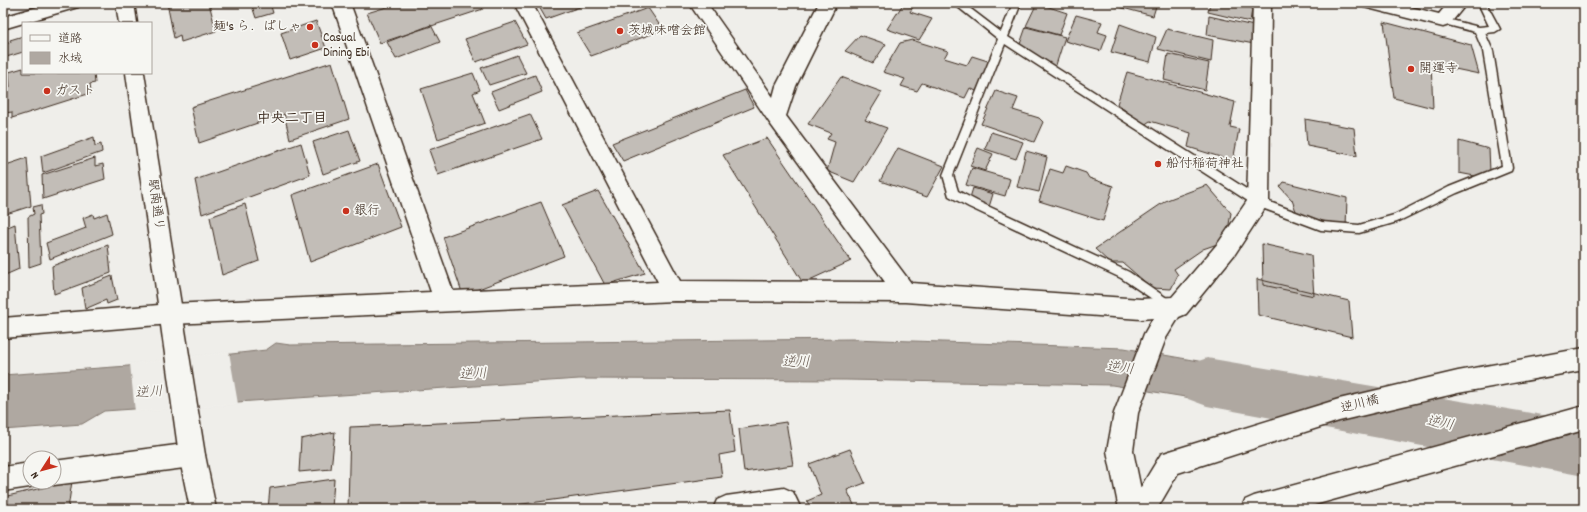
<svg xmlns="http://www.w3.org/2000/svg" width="1587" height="512" viewBox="0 0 1587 512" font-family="Dekko,'Klee One',sans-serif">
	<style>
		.water { fill: #afa8a1; stroke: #81766d }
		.pier { fill: #efeeea }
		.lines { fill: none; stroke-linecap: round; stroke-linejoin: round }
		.river { fill: #afa8a1; fill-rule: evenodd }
		.building { fill: #c2bdb7; stroke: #3b2a1e }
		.lane-casing { stroke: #3b2a1e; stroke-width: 3 }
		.street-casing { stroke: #3b2a1e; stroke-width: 3 }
		.secondary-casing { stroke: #3b2a1e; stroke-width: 3 }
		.lane { fill: #f6f6f2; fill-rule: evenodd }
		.street { fill: #f6f6f2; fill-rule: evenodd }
		.secondary { fill: #f6f6f2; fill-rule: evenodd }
		.poi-dot { fill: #c8321e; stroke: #f6f6f2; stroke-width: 1.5 }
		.labels { text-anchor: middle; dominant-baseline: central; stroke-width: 3.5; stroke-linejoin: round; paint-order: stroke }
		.poi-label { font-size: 13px; fill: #3b2a1e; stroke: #f6f6f2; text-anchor: start }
		.street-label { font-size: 13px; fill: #3b2a1e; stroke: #f6f6f2 }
		.neighbourhood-label { font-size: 14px; font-weight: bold; fill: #3b2a1e; stroke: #f6f6f2 }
		.water-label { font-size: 14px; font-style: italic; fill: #64564c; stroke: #f6f6f2 }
	</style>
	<rect width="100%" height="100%" fill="#efeeea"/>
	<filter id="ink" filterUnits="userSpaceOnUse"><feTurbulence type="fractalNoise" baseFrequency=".025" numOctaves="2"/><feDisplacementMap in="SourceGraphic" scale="8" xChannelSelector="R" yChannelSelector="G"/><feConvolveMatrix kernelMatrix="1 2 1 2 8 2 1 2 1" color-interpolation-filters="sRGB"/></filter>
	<g filter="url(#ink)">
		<path class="water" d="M852,339L1124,348L1312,381L1234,405L1112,385L846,380L579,379L104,411L82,424L3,430V375L128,366L266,350L276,343L290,345Z"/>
		<path class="pier" d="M229,352L238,404L135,412L130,364Z"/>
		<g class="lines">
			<path class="river" d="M1207,358L1584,422V476L1207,406L1188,399L1180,382L1188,365Z"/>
		</g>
		<path class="building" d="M167,3H209L216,31L181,42L180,35L174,38Z
			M251,3H270L273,13L256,18Z
			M400,3H480L483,9L380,43L367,13Z
			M542,3H591L546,19L538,5Z
			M1037,3L1067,13L1059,35L1026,26Z
			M1104,3H1157L1153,16Z
			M1210,3H1253L1250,22L1208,12Z
			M903,4L913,7L910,12L932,19L919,40L887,29Z
			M648,8L663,30L591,56L577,33Z
			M1076,15L1102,22L1098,32L1107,35L1101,51L1065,41Z
			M1209,16L1254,26V44L1207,35Z
			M316,21L326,48L290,60L281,33Z
			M515,22L527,44L476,62L465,39Z
			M1384,22L1471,45L1479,74L1431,64L1433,108L1394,98Z
			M1120,24L1156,37L1150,62L1111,52Z
			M431,25L440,42L396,59L387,42Z
			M1026,27L1065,37L1055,68L1019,47Z
			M1167,29L1213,40L1211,62L1158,49Z
			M860,35L886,44L873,63L845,51Z
			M23,36V52L3,58V45L11,42L10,40Z
			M912,40L948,51L944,58L967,65L972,56L991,62L976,91L970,88L965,98L922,83L917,91L901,86L905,79L883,72L900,43Z
			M1168,54L1209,63L1205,90L1164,80Z
			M517,55L526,73L489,85L481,68Z
			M332,62L349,119L290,139L284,114L199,143L191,107Z
			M23,68V73H94L95,83L90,84L91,93L12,118V112L5,113L4,89L10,87L9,72Z
			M1127,72L1235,102L1230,127L1239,129L1233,161L1188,147L1191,133L1150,121L1144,125L1117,104Z
			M473,73L480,90L473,93L485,123L438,139L421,89Z
			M535,75L542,92L499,109L491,92Z
			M841,77L882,92L865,120L887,128L854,182L827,171L835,142L827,139L831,133L808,124Z
			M745,90L754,107L623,161L612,143Z
			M996,91L1018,98L1013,110L1039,118L1043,122L1034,142L981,124Z
			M530,114L542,139L438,175L429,150Z
			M1305,119L1354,128L1357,156L1307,146Z
			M349,130L360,161L323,174L313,142Z
			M991,132L1023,142L1016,159L985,149Z
			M94,137L95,146L101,144L102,152L43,173L41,156Z
			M767,138L851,261L803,283L723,155Z
			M1459,141L1489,149L1490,171L1480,177L1459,173Z
			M301,143L310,175L202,214L195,180Z
			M898,148L944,166L927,197L880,181Z
			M978,148L993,154L985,171L970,166Z
			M1026,151L1047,157L1039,192L1017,187Z
			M27,158L31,206L3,215V166Z
			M95,158V166L103,164L105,179L43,199L42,175Z
			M378,164L401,227L310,262L292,195Z
			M1066,166L1086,173L1089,178L1113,186L1103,221L1039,201L1050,169L1063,173Z
			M972,168L1010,179L1005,196L966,185Z
			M1284,182L1347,198L1346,227L1297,214L1292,200L1280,187Z
			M1207,185L1231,213L1226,241L1203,249L1174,269L1178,275L1171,289L1152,288L1123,263H1110L1095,249L1167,200Z
			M973,188L993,194L989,207L969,201Z
			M598,191L645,273L605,285L562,205Z
			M541,202L564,256L463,295L443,237Z
			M245,204L259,261L222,275L210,217Z
			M41,205L42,214L39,215L41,263L29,267L28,217L34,214L33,207Z
			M107,213L112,234L50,259L46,243L86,228L83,218L93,214L94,218Z
			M15,224L19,269L3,276V229Z
			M1262,244L1311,255L1314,296L1263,285Z
			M108,245L111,273L54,294L52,266Z
			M112,276L117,300L107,304L106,300L85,309L82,288Z
			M1257,279L1349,301L1352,337L1258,315Z
			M730,410L735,452L719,455L722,477L486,509H348L350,427Z
			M786,422L793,465L744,472L739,429Z
			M335,432L331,469L299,472L301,439Z
			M850,449L865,483L847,490L856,509H811L807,501L821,495L809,464Z
			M334,479L332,509H268L270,488Z
			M72,481L68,509H3V497Z"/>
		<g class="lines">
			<defs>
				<path id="lane" d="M953,3H963L1001,32L1013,3H1021L1008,37L1262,199L1322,222L1359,225L1394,215L1449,187L1502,166L1483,51L1475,32L1440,23L1438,21L1443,18L1479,27L1489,26L1478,3H1486L1500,29L1495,32L1485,33L1493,51L1512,168L1511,171L1457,193L1397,222L1359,233L1321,230L1254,205L1005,44L953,175L958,191L977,201L1129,272L1174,303L1176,306L1174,309L1170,311L1121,278L969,207L949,196L943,175L998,39Z"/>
				<path id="street" d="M332,3H350L453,291L658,282L514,3H532L680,281L885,282L769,122L689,3H707L773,97L776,86L819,3H837L796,86L786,116L911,283L1141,299L1172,297L1219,242L1247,201L1253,3H1271L1269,202L1235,254L1186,314L1179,317L1166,338L1138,413L1133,451L1145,509H1119L1107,451L1114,413L1144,334L1153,318L1141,319L905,302L674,301L171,324L3,338V318L171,304L431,292Z
					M1361,3H1394L1439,14L1448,3H1467L1449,25L1443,27L1364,7Z
					M192,443L201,446L205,455L201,464L192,467L54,485L46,482H54V461Z
					M30,463V482H40L39,484L30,487L3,491V467Z
					M784,488L793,492L801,509H713L717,500L726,496Z"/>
				<path id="secondary" d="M51,3H81L78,7L3,29V17Z
					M116,3H134L137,23H119Z
					M126,73H144L205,455L216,509H190L179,455Z
					M1584,348V370L1458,393L1339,421L1178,473L1157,509H1129L1133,500L1161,454L1170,451L1339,399L1458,371Z
					M1584,406V430L1300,509H1241L1245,500L1254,496Z"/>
			</defs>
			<use href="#lane" class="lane-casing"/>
			<use href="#street" class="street-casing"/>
			<use href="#secondary" class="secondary-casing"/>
			<use href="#lane" class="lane"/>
			<use href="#street" class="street"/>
			<use href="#secondary" class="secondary"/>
		</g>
	</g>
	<g class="poi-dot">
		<circle cx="310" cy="27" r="4"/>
		<circle cx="620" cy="31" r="4"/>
		<circle cx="315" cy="45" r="4"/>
		<circle cx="1411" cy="69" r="4"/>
		<circle cx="47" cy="91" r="4"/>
		<circle cx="1158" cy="164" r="4"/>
		<circle cx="346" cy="211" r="4"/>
	</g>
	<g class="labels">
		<g class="poi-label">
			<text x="302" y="27" text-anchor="end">麺's ら．ぱしゃ</text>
			<text x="628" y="31">茨城味噌会館</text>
			<text x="323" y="38">Casual<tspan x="323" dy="15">Dining Ebi</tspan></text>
			<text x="1419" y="69">開運寺</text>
			<text x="55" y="91">ガスト</text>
			<text x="1166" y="164">船付稲荷神社</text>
			<text x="354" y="211">銀行</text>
		</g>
		<g class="street-label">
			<text transform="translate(155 205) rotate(82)">駅南通り</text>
			<text transform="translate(1360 405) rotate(-14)">逆川橋</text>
		</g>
		<g class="neighbourhood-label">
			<text x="292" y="119">中央二丁目</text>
		</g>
		<g class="water-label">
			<text x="796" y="363">逆川</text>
			<text transform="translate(1120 369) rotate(6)">逆川</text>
			<text transform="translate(473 375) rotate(-3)">逆川</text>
			<text transform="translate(149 393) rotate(-4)">逆川</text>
			<text transform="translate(1440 424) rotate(10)">逆川</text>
		</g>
	</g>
	<rect width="1587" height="512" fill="none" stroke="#f6f6f2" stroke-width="16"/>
	<rect x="8" y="8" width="1571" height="496" fill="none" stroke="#3b2a1e" stroke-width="1.5" filter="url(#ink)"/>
	<rect x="22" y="22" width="130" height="52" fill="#f6f6f2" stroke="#aba49d"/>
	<rect x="30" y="35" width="20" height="6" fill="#f6f6f2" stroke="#aba49d"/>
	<text x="58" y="42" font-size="12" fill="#3b2a1e">道路</text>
	<rect x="30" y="52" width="20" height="12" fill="#afa8a1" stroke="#aba49d"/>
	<text x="58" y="62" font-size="12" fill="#3b2a1e">水域</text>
	<g transform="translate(42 470) rotate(234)"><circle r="19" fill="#f6f6f2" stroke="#aba49d"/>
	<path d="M0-3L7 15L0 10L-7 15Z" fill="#c8321e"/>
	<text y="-6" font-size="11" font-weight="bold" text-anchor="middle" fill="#3b2a1e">N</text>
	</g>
</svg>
